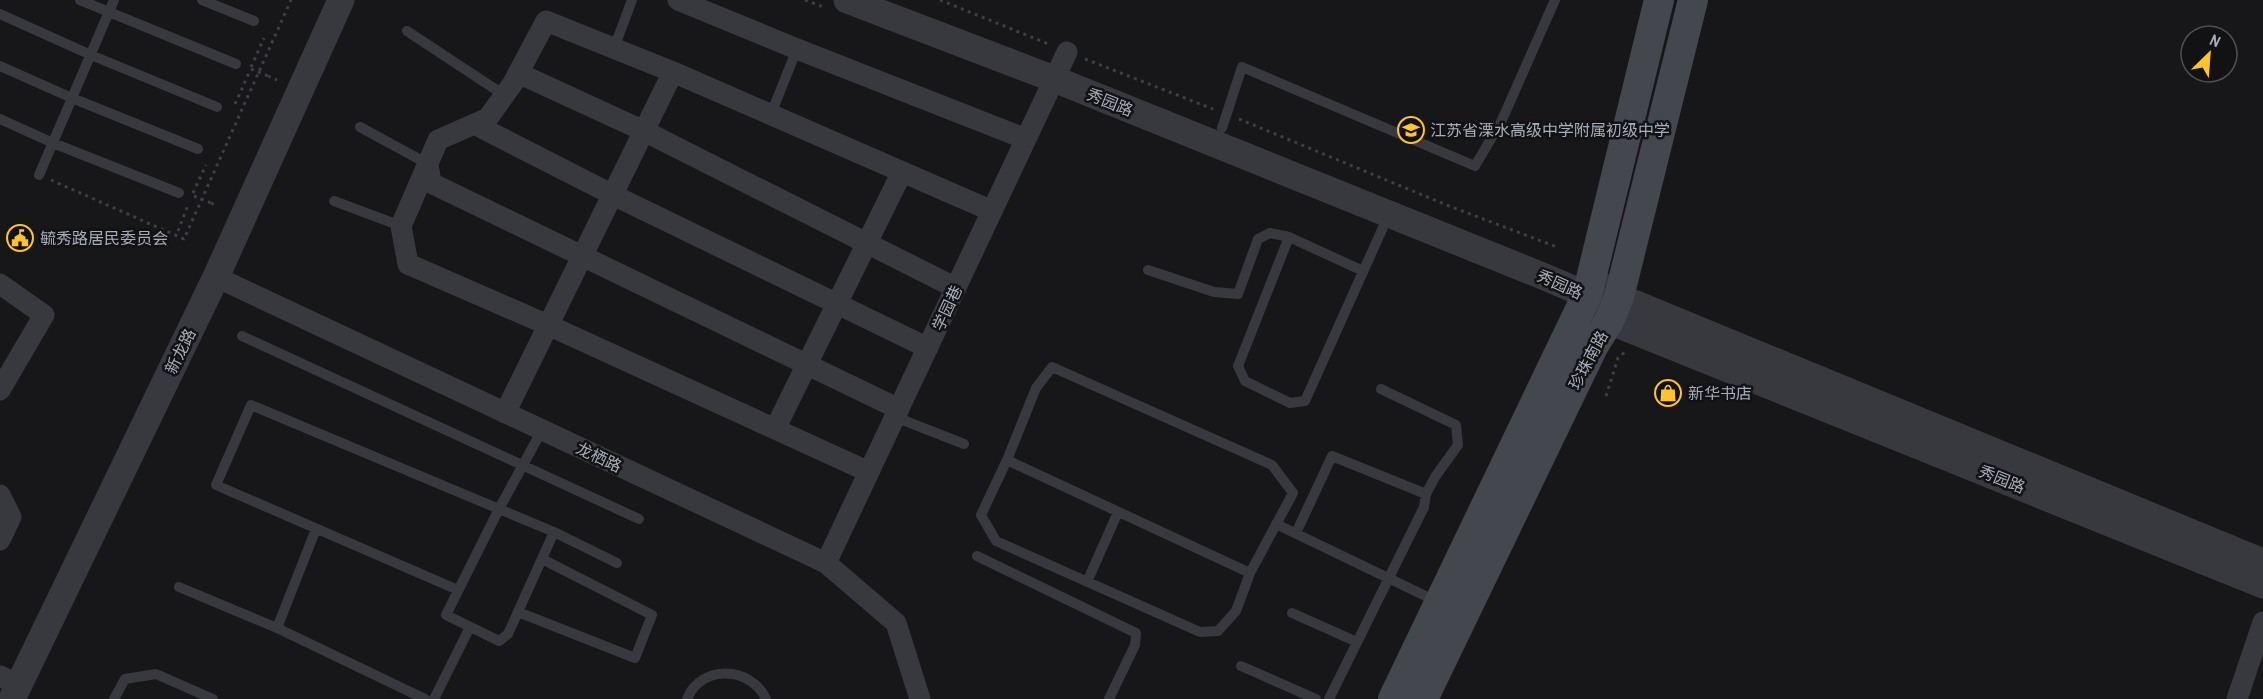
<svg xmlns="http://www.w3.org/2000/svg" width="2263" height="699" viewBox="0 0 2263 699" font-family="'Archivo Narrow','Noto Sans SC',sans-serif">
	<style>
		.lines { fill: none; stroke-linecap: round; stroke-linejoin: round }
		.path { stroke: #3d3f46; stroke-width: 3; stroke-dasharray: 3 4.5; stroke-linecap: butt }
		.service { stroke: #38383f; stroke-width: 10 }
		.minor { stroke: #38383f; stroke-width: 21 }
		.tertiary { stroke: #38383f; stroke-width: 27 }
		.secondary { stroke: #45474f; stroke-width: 30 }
		.path-bridge { stroke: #3d3f46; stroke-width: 3; stroke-dasharray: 3 4.5; stroke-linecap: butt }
		.labels { text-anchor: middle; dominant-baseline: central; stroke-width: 5; stroke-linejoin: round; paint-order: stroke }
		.street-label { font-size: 16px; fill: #a8adba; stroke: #121214 }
		.poi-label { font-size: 16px; fill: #a8adba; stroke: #121214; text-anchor: start }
	</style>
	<rect width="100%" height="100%" fill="#171719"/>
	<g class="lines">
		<path class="path" d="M805,0L826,8
			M940,0L1051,45
			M1085,59L1213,109
			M251,67L264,38
			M268,76L277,80
			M235,104L249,73
			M1239,119L1449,206L1557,247
			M51,180L184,239L291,0
			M193,193L206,165
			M211,203L217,206
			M178,231L188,205
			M1606,396L1618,358L1625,352"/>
		<path class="service" d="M80,0L236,64
			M202,0L254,21
			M0,14L91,55L217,107
			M407,31L504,95
			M614,48L632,0
			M0,66L72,98L198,149
			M771,114L797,49
			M0,119L53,143L179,193
			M360,127L428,164
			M1222,128L1242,67L1475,166L1502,120L1555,0
			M39,175L114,0
			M334,201L401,226
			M1148,270L1214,292L1238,294L1258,239L1270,233L1289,237
			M1363,271L1289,237L1238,366L1245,381L1290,403L1305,401L1389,214
			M242,336L639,519
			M895,417L964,444
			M542,430L499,509L446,615L499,641L508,634L554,532
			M1007,460L1250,573L1293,493L1272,465L1052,367L1036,388L1007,460L981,515L996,541L1200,632L1218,631L1236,611L1250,573
			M1276,524L1438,602
			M1296,533L1332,456L1426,494L1435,477L1458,445L1456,425L1381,389
			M977,556L1136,633L1135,645L1109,699
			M1087,582L1118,512
			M179,587L277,628L425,699
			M458,590L216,485L251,405L554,532L617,563
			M518,612L635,658L652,615L542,559
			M1292,613L1357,642
			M277,628L316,529
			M1241,666L1316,699
			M114,699L125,679L156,674L213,699
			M434,699L470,627
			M687,699C701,664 751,666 766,699
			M1329,699L1424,507L1426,494"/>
		<path class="minor" d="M678,0L797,49L1026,139
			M518,73L644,131L956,288
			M474,124L613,195L928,348
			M428,164L431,183L899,409
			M216,277L826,563L896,623L920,699
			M0,284L44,315L0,390
			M505,413L673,72
			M775,429L902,172
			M869,472L548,325L408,264L401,226L438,140L488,118L513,83L546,21L673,72L992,211
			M0,495L11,517L0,540
			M826,563L1067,52
			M0,676L18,685
			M2237,699L2263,622"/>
		<path class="tertiary" d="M847,0L1054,79L1545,277L1587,295L1609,321L2263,585
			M1600,285L1619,297L2263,562
			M12,699L216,277L341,0"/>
		<path class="secondary" d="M1393,699L1587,295L1659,0
			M1423,699L1593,347L1609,321L1619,297L1693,0"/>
		<path class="path-bridge" d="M251,69L268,76
			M194,196L211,203"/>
	</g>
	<defs>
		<symbol id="school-ring" viewBox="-11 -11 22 22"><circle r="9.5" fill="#121214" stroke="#ffc429" stroke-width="1.5"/><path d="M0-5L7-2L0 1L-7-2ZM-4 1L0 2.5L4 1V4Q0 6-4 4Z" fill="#ffc429"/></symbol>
		<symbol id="civic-ring" viewBox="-11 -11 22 22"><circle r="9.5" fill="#121214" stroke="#ffc429" stroke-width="1.5"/><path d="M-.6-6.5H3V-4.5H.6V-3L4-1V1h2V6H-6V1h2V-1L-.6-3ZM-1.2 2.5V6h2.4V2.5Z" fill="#ffc429"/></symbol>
		<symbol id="shop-ring" viewBox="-11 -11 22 22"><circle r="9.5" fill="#121214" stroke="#ffc429" stroke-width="1.5"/><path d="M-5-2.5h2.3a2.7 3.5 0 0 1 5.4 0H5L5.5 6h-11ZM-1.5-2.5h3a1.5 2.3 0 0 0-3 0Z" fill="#ffc429"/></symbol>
	</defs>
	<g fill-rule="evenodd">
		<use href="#school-ring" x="1396" y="115" width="30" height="30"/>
		<use href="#civic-ring" x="5" y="223" width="30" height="30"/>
		<use href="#shop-ring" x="1653" y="378" width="30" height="30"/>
	</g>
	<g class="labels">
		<g class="street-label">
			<text transform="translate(1110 102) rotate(22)">秀园路</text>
			<text transform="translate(1560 284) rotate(24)">秀园路</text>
			<text transform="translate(947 308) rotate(-65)">学园巷</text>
			<text transform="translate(180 351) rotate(-64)">新龙路</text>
			<text transform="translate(1588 360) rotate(-62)">珍珠南路</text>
			<text transform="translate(599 457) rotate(25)">龙栖路</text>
			<text transform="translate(2002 479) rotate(22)">秀园路</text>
		</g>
		<g class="poi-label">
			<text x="1430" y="130">江苏省溧水高级中学附属初级中学</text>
			<text x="40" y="238">毓秀路居民委员会</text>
			<text x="1688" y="393">新华书店</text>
		</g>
	</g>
	<g transform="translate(2209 54) rotate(25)"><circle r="28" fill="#121214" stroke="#4e5056" stroke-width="1.5"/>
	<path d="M0-4.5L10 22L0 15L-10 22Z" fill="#ffc429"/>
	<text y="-9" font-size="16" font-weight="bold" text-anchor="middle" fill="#a8adba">N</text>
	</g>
</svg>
